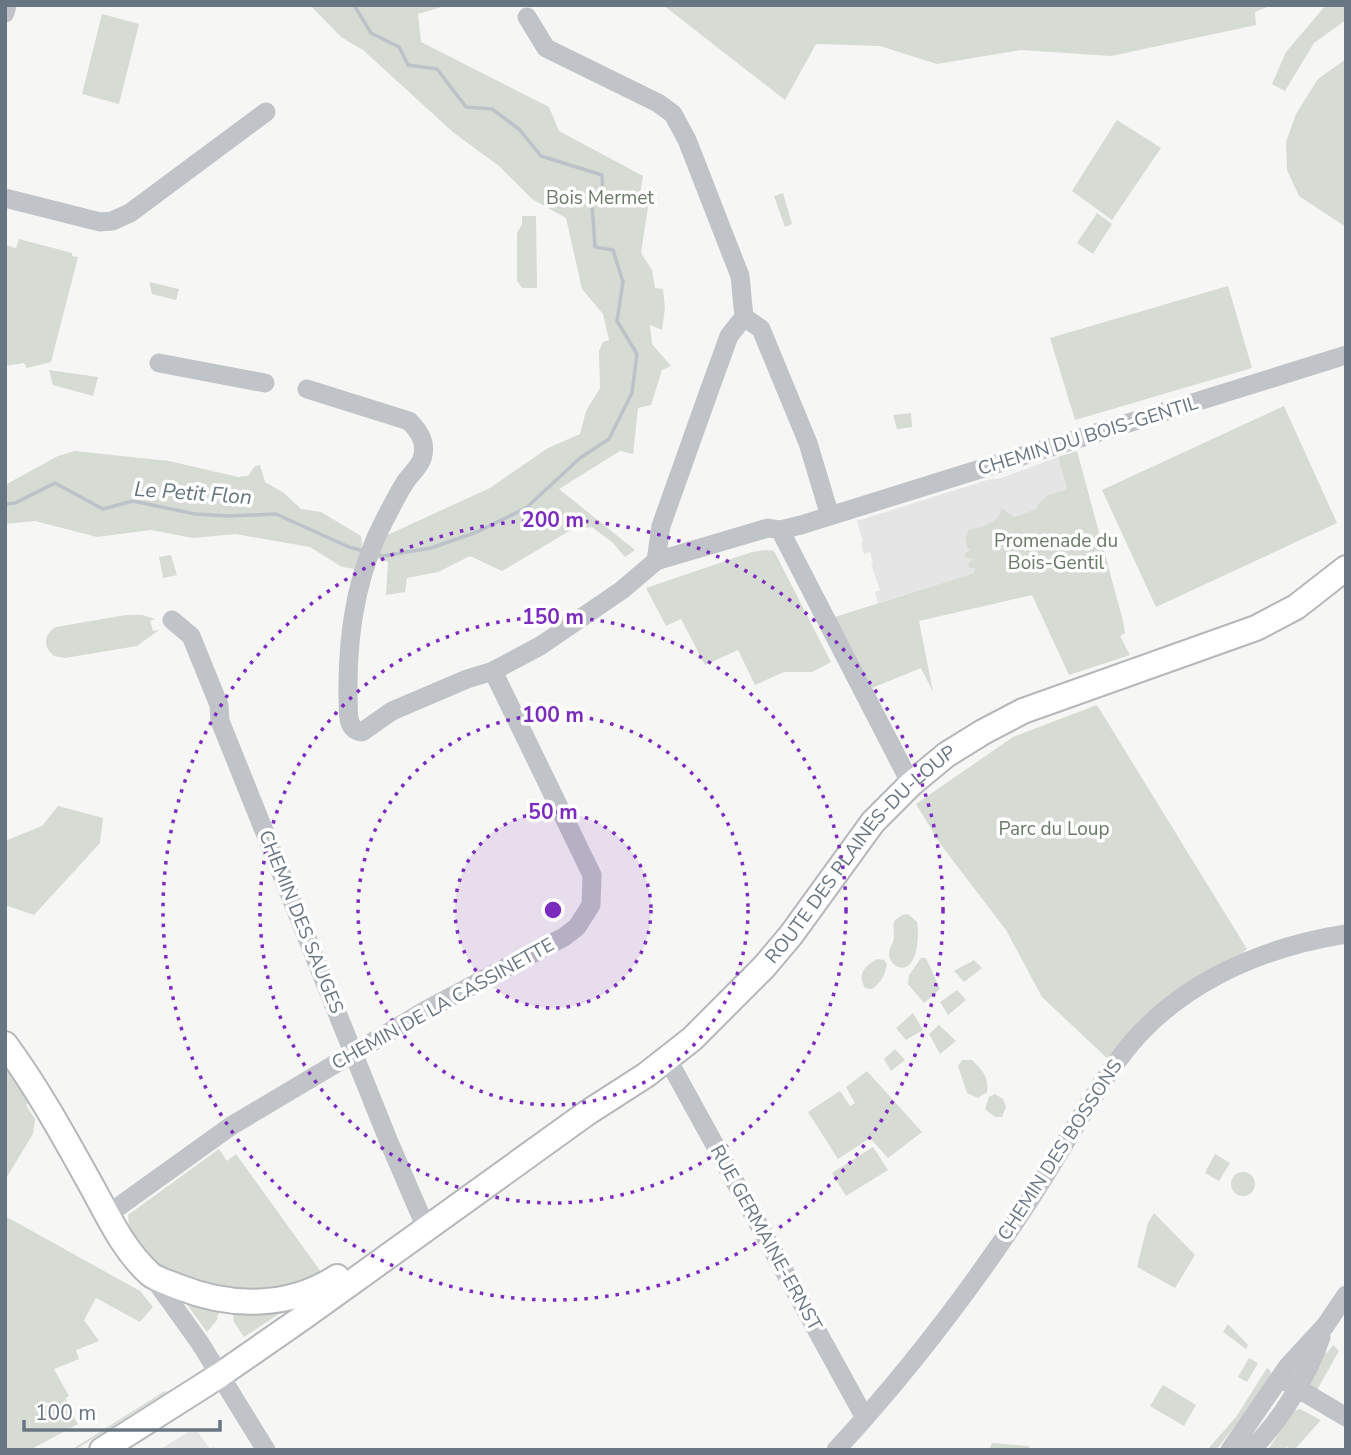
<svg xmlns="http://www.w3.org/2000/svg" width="1351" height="1455" viewBox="0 0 1351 1455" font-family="'Nunito Sans',sans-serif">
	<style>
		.built { fill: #e4e5e4 }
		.green { fill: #d6dbd3 }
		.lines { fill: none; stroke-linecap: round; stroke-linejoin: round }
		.stream { stroke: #bbc3c9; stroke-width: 3.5 }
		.major-casing { stroke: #b4b7bb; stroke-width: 28 }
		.minor { stroke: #c0c3c7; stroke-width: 19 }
		.major { stroke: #fff; stroke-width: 24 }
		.ring { fill: none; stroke: #7b2cbf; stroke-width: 3.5; stroke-dasharray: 3.5 7 }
		.labels { text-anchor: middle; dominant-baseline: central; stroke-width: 7; stroke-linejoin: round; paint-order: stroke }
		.park-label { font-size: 19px; fill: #697a66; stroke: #fff }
		.street-label { font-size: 19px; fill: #687582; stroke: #fff }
		.water-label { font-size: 21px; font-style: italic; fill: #64767e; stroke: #fff }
		.centre { fill: #7b2cbf; stroke: #fff; stroke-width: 3.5 }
		.ring-label { font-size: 21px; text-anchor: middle; font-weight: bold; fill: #7b2cbf; stroke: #fff; stroke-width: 7; stroke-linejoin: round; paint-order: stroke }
	</style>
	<rect width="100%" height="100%" fill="#f6f6f4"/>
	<path class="built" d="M1058,457L1067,489L1051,494L1036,509L1013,517L1002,509L1000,517L995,522L970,530L965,537L967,547L970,550L965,553L966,557L973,559L968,563L969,567L975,568L974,573L878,603L875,592L880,590L871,564L873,563L870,552L864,554L861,543L863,542L857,521L987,480L1001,478Z
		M195,1428L210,1449L214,1447L216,1450H159Z"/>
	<path class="green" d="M310,5H448L418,14L421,42L549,107L559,131L643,176L640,194L648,207L641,253L652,270L655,288L663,289L665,308L662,330L650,325L652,344L671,366L662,370L651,405L638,408L633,454L620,451L559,489L635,550L625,557L613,543L592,527L571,530L502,571L470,556L438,572L407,578L405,592L386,595L388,562L375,557L383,537L490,488L548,448L580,434L586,411L600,388L599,351L603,342L609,340L603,314L582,289L566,218L532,199L499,166L454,133L363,50L341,37Z
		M663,5H1272L1255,12L1256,25L1111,56L1021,50L937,64L880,46L816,44L785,100Z
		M1326,5H1346V20L1314,43L1285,91L1272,84L1286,52Z
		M102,14L139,24L119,104L82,94Z
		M1346,59V227L1299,196L1287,170L1286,142L1296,114L1318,79Z
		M1117,120L1161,148L1112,220L1072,191Z
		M783,193L792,224L785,227L774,196Z
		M1097,213L1112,224L1093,254L1077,243Z
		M522,216H536L537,288H522L517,281V233L522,224Z
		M19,239L72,253V256L78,257L51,362L27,368L24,363L5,366V245L16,248Z
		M149,282L179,289L176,300L152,294Z
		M1228,286L1252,368L1075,420L1050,338Z
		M49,370L98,377L93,396L53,385Z
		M1284,406L1337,523L1156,607L1102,490Z
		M911,413L912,427L897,429L893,415Z
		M75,451L169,461L238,477L248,476L255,466L260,465L265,482L284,493L301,509L321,512L361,536L362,545L355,569L342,567L310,547L235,534L193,538L151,530L97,537L35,521L5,524V485L58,456Z
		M1077,451L1123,621L1125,633L1120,636L1130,655L1069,675L1032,595L919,621L933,692L921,668L872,688L835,617L974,573L975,568H969L968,563L973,559L966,558L965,553L970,550L967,547L965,537L969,530C982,526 1001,524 1001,508L1014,517L1036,509C1044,494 1052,494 1067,489L1058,457Z
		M766,550L774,551L831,662L812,672H784L755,685L738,650L705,665L681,619L666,626L646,588L752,552Z
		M171,555L177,575L163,578L159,557Z
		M126,615H142L155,619L150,621L153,631L159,630L137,646L65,658L54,656C43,647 43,635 56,627Z
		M1097,705L1247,949L1109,1060L1042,997L1006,930L941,845L916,804L1013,737Z
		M58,806L103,818L100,843L34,915L5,905V841L42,826Z
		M908,914L917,922C919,934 918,957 909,965C901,972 889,964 889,954C889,949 893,943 894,938C894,932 893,927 894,921L902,915Z
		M921,958H926L940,989L924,1003L908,984L909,975Z
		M877,959L884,960L887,964C885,975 881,983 872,989L865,988C857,973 865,966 877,959Z
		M974,960L982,968L964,982L954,971Z
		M957,990L966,1000L948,1015L940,1002Z
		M913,1013L923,1030L906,1040L896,1028Z
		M939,1025L956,1041L940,1054L929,1034Z
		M895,1049L905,1060L891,1071L884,1059Z
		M962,1060H972C982,1070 989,1076 987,1092L978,1098L967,1093L958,1066Z
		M5,1068L25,1098L28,1103L26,1105L35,1119L33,1134L5,1180Z
		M867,1071L922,1132L888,1158L870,1138L838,1159L808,1112L840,1091L850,1106L855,1103L846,1087Z
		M995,1094L1003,1099L1006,1107L1002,1117H995L985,1109L989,1097Z
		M873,1147L888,1170L846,1196L832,1173Z
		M219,1149L227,1161L236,1154L324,1276L301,1286L227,1293L171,1272L158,1263L136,1243L129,1229L128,1215Z
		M1215,1154L1230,1163L1219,1181L1205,1173Z
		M1231 1184a12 12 0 1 1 24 0a12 12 0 1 1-24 0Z
		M1154,1213L1195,1255L1175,1288L1137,1267L1148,1223Z
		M5,1216L140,1291L153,1307L140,1322L96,1298L84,1320L99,1341L76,1350L79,1359L54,1369L69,1396L66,1398L68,1407L78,1424L30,1450H5Z
		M183,1299L220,1307L217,1320L207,1332Z
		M232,1309L285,1310L244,1337L234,1322Z
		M1228,1324L1248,1345L1246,1349L1223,1332Z
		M1333,1345L1339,1351L1314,1395L1305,1382L1324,1352L1327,1353Z
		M1249,1358L1258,1363L1247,1382L1238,1377Z
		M1267,1368L1270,1370L1271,1374L1252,1404L1216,1450H1207L1236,1417Z
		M1163,1385L1196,1405L1184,1426L1150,1406Z
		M165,1391L167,1392L75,1450H71Z
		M1300,1409L1321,1420L1296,1448L1292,1450L1287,1447L1284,1450H1268L1293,1411Z
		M992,1443L1028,1446L1031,1450H989Z"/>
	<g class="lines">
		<path class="stream" d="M354,5L371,33L399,47L408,65L437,69L466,107L492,109L519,129L541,156L602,175L603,201L592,204L595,247L613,250L623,282L617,321L637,354L632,393L609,439L580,458L526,508L477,532L431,548L383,556L378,555
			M5,504L15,503L55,483L103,509L133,501L195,514L228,516L276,514L349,547L364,551"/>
		<defs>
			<g id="major">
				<path d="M5,1044C36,1086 61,1131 86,1176C105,1209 121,1248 150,1274C157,1280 170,1283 179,1287C231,1308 290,1308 337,1277"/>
				<path id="s1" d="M102,1450L220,1375L305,1316L587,1113L646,1075L692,1039L764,967L791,935L873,822L911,784L946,755L983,732L1023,711L1256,628L1296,607L1346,568"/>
			</g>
		</defs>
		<use href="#major" class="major-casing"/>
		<path class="minor" d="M5,13L7,5
			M527,17L546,48L658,103L673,114L687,140L740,276L744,317L729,336L708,394L661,526L656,561
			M5,198L100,222L112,221L130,213L266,112
			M744,317L761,329L808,443L830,516
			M159,363L265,383
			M307,389L409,421C420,432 427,443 422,459C419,467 411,474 406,481C398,493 392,506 385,519C356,573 347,636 348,697C349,710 345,730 362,732L392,711L467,679L493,671L540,646L622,590L656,561L768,528L780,530L801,525L1346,355
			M780,530L911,784
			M172,620L191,636L219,705L220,721L389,1142L426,1228
			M667,1058L865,1418
			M107,1215L231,1126L426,1010L564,937L577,927L591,905L592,875L493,671
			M152,1276L200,1343L266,1450
			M1287,1382L1346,1417
			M836,1450C908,1372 973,1287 1031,1198C1060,1154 1085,1106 1116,1063C1169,987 1257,948 1346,934
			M1230,1450L1288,1366L1325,1326L1346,1295
			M1250,1450C1279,1425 1309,1373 1321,1337"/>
		<use href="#major" class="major"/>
	</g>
	<circle cx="553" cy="910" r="98" fill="#7b2cbf" fill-opacity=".12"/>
	<g class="ring">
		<circle cx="553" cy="910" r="98"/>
		<circle cx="553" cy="910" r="195"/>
		<circle cx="553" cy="910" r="293"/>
		<circle cx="553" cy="910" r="390"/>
	</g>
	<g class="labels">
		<g class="park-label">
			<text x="600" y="198">Bois Mermet</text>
			<text x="1056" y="541">Promenade du<tspan x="1056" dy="22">Bois-Gentil</tspan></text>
			<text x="1054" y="829">Parc du Loup</text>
		</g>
		<g class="street-label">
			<text transform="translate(1088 436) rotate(-17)">CHEMIN DU BOIS-GENTIL</text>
			<text stroke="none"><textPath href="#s1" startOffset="970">ROUTE DES PLAINES-DU-LOUP</textPath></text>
			<text transform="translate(301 922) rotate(68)">CHEMIN DES SAUGES</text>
			<text transform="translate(443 1004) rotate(-29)">CHEMIN DE LA CASSINETTE</text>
			<text transform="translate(1060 1150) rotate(-57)">CHEMIN DES BOSSONS</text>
			<text transform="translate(766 1238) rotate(61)">RUE GERMAINE-ERNST</text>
		</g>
		<g class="water-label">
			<text transform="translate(193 493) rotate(4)">Le Petit Flon</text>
		</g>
	</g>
	<circle cx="553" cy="910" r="10" class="centre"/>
	<g class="ring-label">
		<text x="553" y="527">200 m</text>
		<text x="553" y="624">150 m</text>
		<text x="553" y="722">100 m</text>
		<text x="553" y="819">50 m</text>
	</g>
	<rect width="1351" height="1455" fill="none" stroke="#687582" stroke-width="14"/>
	<path d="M24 1420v10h196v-10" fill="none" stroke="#687582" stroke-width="3.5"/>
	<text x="35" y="1420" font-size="21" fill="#687582" stroke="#ffffff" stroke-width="5" paint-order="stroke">100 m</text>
</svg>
